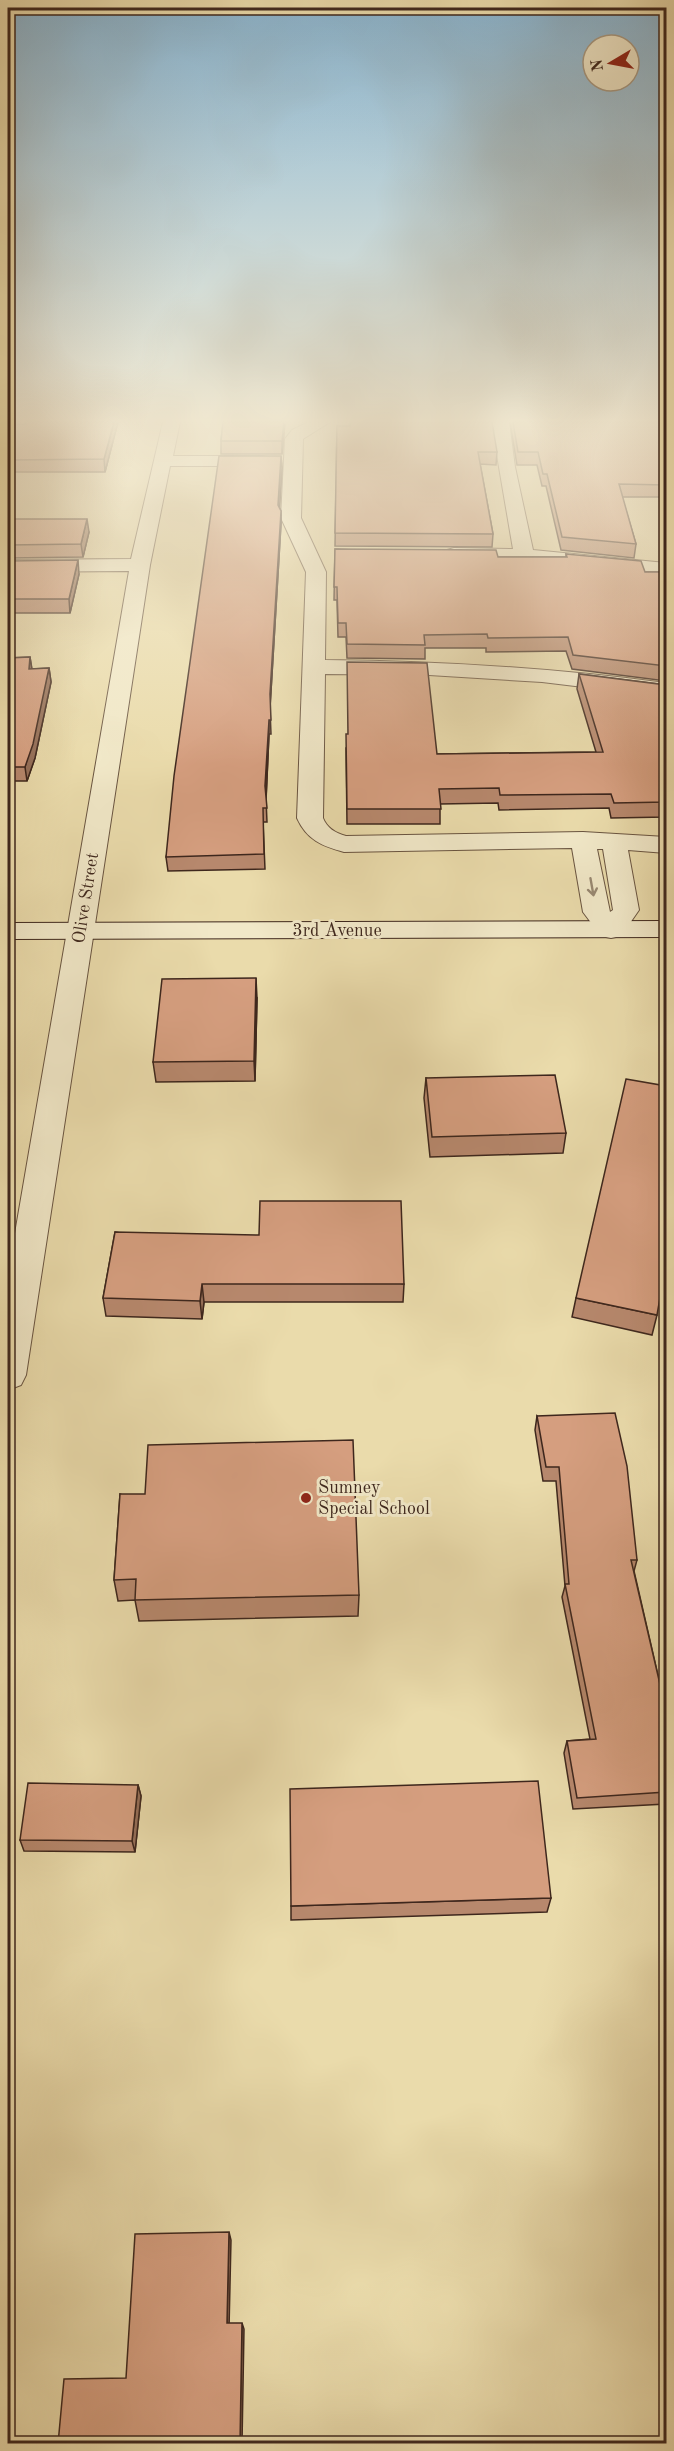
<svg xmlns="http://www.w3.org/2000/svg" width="674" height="2451" viewBox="0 0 674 2451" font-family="'Old Standard TT',serif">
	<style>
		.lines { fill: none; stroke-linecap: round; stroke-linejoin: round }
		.street-casing { stroke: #695440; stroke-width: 2 }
		.secondary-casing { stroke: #3e271d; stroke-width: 2 }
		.street { fill: #f1e8c8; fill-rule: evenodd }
		.secondary { fill: #f1e8c8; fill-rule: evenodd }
		.wall { fill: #b7886d; stroke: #3e271d; stroke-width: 1.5 }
		.shaded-wall { fill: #956f59; stroke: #3e271d; stroke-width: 1.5 }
		.building { fill: #d59e7f; stroke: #3e271d; stroke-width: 1.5 }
		.oneway { stroke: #988872 }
		.poi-dot { fill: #8f2418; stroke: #f1e8c8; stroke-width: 2 }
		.labels { text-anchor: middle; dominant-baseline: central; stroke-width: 6; stroke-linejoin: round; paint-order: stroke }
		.street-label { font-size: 18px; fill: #3e271d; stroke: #f1e8c8 }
		.poi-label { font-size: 18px; fill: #3e271d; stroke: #f1e8c8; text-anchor: start }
	</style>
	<rect width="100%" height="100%" fill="#eadbab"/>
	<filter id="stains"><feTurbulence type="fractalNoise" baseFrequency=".00333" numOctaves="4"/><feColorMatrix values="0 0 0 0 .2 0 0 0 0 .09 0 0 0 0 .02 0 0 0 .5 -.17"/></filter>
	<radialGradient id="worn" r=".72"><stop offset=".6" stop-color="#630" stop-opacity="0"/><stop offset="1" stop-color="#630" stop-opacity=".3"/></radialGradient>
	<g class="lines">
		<defs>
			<path id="street" d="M163,422H180L173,456H262L268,457L271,461L268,465L262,466H170L150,565L26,1375L21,1385L8,1390V1274L129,571L8,572V560L131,559Z
				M309,422H330L303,439L301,518L326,572L325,660C440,661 553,668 666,683V697L542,682L429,675L325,674L323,818C327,828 335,833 346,836L583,832L666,837V853L628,850L639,910L621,936L611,938L601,936L583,912L572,848L344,852C322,846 307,840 297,818L306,572L281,518L285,439L292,430ZM597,849H603L613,910L610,912Z
				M449,422H509L515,467L533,550L666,563V575L524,561L447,558L444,554L447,550L454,548L513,549L493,432L443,431L440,427L443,423Z"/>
			<path id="secondary" d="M666,921V937L8,939V923Z"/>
		</defs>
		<use href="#street" class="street-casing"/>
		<use href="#secondary" class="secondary-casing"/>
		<use href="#street" class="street"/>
		<use href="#secondary" class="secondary"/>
	</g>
	<path class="wall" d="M26,422H118L105,472H8V425L26,424Z
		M223,422H285L282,454H221V441Z
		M510,422H666V497H622L636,544L634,558L561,550L546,486H542L537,465H517Z
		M337,426L497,452L496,465L480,464L493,534L492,547L335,546Z
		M281,456L282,468L279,507L281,511V524L270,708L271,734H269L266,799L267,822H263L265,869L168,871L166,857Z
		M8,519L89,532L83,557L8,558Z
		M335,549L498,557H566V554L645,572H666V681L572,669L566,651L486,652V648H425V659L347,658L346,637H338L337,600H334Z
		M8,561L79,574L70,613H8Z
		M30,657L32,669L49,668L51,682L35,758L27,781H14L9,796H8V658Z
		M579,674L666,685V817L611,818L609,808L499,810L498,803L440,804V824H347L346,748L437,754L596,752L577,689Z
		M257,998L255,1081L156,1082L153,1062Z
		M426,1078L566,1133L563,1153L430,1157L424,1098Z
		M115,1232L404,1284L403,1302H204L202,1319L106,1316L103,1298Z
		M576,1298L657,1315L652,1335L572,1317Z
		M537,1416L637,1560L634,1571L666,1710V1804L573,1809L564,1753L567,1741L590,1739L562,1597L565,1586L556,1481H543L535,1430Z
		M120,1494L359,1595L358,1616L139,1621L135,1600L118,1601L114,1580Z
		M138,1785L141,1796L135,1852L24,1851L20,1840Z
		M551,1898L547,1912L291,1920V1906Z"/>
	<path class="shaded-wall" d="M114,422H118L105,472L104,459Z
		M284,422H285L282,454V441Z
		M281,456L282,468L279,518L278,505Z
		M281,511V524L270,708V694Z
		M87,519L89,532L83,557L81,544Z
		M78,560L79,574L70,613L69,599Z
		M30,657L32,671L29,669Z
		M49,668L51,682L35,758L27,781L25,767Z
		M269,720V734L266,801L265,786Z
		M11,767L14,781L9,796L8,779Z
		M256,978L257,998L255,1081L254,1061Z
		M202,1284L204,1302L202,1319L200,1301Z
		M138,1785L141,1796L135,1852L132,1841Z
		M229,2232L231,2240L229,2329L227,2323Z
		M242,2323L244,2329L242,2444H240Z"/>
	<path class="building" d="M26,422H114L104,459L8,460V425L26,424Z
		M223,422H284L282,441H221Z
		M350,422H492L497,452H478L493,534L335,533L337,426H350Z
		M513,422H666V485L619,484L636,544L562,537L547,474H543L538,452H518Z
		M219,456H281L278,505L281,511L270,694L271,720H269L265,786L267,808H263L264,854L166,857L174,776Z
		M8,519H87L81,544L8,545Z
		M335,549L496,550L498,557H567L566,554L641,561L645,572H666V666L573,655L568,637L488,638L487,634L424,635L425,645L347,644L346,623H338L337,587H334Z
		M78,560L69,599H8V561Z
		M30,657L29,669L49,668L33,744L25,767H11L8,779V658Z
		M347,662L427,663L437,754L603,752L579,674L666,685V802L614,803L611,794L500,795L499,788L439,789L441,809H347L346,734H348Z
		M256,978L254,1061L153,1062L162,979Z
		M555,1075L566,1133L432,1137L426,1078Z
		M626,1079L666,1086V1264L657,1315L576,1298Z
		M260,1201H401L404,1284H202L200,1301L103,1298L115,1232L259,1235Z
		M615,1413L627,1466L637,1560H631L666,1710V1792L577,1798L567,1741L596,1739L565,1584H569L559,1467H546L537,1416Z
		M353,1440L359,1595L135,1600L136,1579L114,1580L120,1494H145L148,1445Z
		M538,1781L551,1898L291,1906L290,1789Z
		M28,1783L138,1785L132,1841L20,1840Z
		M229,2232L227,2323H242L240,2444H58L64,2379L126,2378L135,2234Z"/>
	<defs><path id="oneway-shaft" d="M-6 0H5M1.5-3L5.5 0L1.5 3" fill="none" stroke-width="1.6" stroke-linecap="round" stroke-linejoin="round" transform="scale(1.5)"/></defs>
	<use class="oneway" href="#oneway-shaft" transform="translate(592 887) rotate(80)"/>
	<linearGradient id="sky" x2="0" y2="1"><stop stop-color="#89b6d3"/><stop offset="0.55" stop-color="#f6efd9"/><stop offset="1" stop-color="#f6efd9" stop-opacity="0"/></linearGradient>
	<rect width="674" height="765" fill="url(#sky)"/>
	<circle class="poi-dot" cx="306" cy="1498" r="6"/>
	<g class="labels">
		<g class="street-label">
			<text transform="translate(86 898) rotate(-81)">Olive Street</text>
			<text x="337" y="931">3rd Avenue</text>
		</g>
		<g class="poi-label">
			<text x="318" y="1488">Sumney<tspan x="318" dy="21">Special School</tspan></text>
		</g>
	</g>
	<rect width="674" height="2451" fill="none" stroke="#eadbab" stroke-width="30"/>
	<rect x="9" y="9" width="656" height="2433" fill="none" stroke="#3e271d" stroke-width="3"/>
	<rect x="15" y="15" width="644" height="2421" fill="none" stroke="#3e271d" stroke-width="1.5"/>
	<g transform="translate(611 63) rotate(260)"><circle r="28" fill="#f1e8c8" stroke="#a99b84" stroke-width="1.5"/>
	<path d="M0-4.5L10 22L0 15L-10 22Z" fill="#8f2418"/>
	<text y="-9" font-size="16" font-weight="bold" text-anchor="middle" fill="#3e271d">N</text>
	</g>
	<rect width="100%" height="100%" filter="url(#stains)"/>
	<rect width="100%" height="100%" fill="url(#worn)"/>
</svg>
